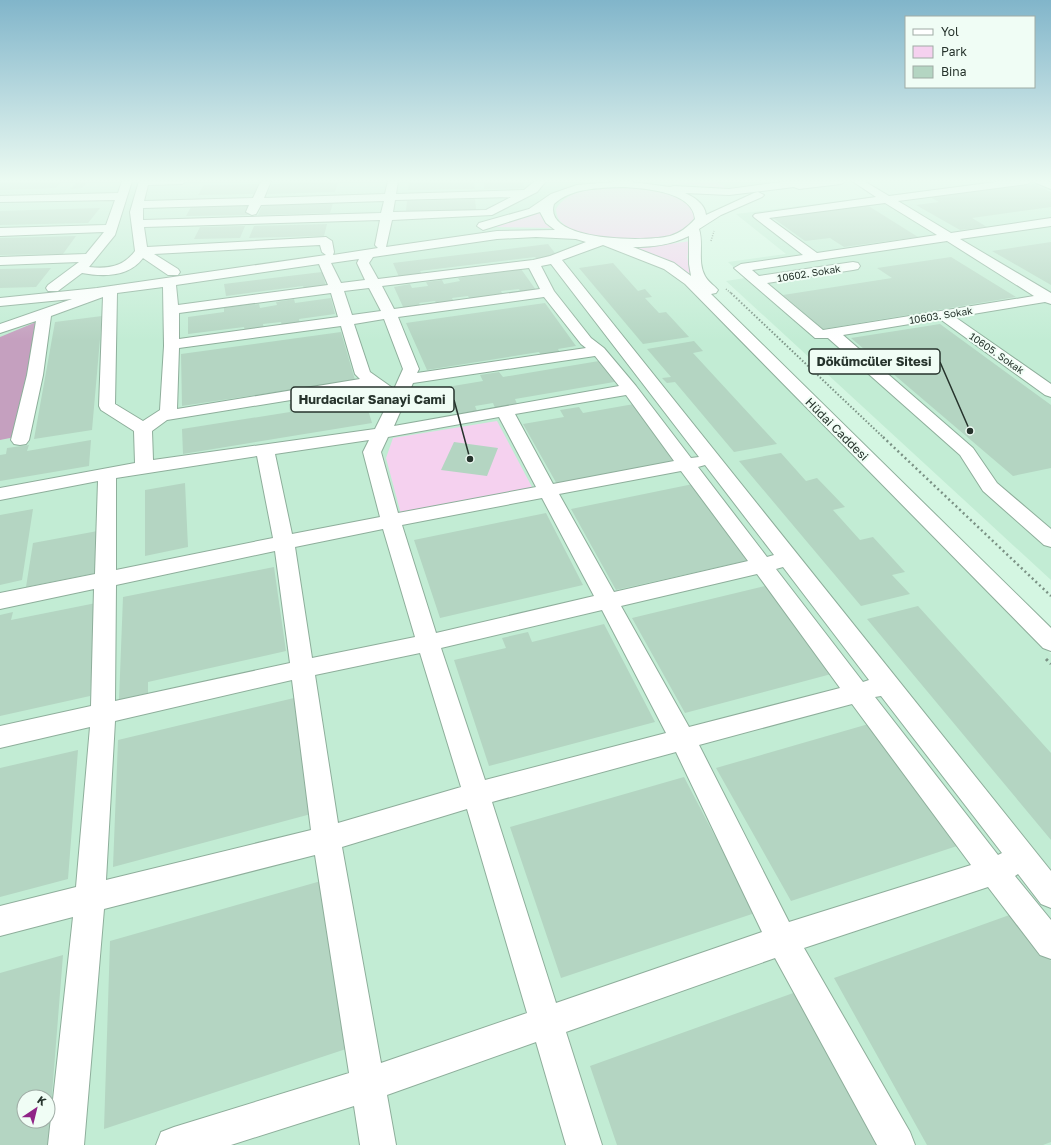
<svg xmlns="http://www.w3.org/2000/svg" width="1051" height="1145" viewBox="0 0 1051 1145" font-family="'Golos Text',sans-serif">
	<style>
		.built { fill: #c2ecd4; fill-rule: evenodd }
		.green { fill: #f5d1ef }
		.forest { fill: #c5a0bf }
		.building { fill: #b4d5c2; fill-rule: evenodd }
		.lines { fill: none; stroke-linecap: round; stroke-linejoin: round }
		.minor-casing { stroke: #8eae9b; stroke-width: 2 }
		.path-far3 { stroke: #7a9184; stroke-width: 1.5; stroke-dasharray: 1 1.5; stroke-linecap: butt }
		.path-far2 { stroke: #7a9184; stroke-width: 2; stroke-dasharray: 1.5 2; stroke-linecap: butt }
		.path-far1 { stroke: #7a9184; stroke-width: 2.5; stroke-dasharray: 2 3; stroke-linecap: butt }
		.path { stroke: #7a9184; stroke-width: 3; stroke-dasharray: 2.5 3.5; stroke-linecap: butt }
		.minor { fill: #fff; fill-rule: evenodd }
		.labels { text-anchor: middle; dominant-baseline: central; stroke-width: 4; stroke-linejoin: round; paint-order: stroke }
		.far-street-label { font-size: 10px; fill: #26332c; stroke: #f0fdf5 }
		.street-label { font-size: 12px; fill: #26332c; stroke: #f0fdf5 }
		.leader { fill: none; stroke: #26332c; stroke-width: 1.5 }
		.callout-dot { fill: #26332c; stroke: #f0fdf5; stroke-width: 1.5 }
		.callout { fill: #f0fdf5; stroke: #26332c; stroke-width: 1.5 }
		.callout-label { font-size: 13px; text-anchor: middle; font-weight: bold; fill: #26332c }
	</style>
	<rect width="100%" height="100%" fill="#d4f6e2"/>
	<path class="built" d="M0,181H581L1051,654V1145H0ZM24,1097H48V1121H24Z
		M715,181H781L726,188Z
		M1000,181H1051V580L726,281L745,278L728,262L786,254L736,214Z"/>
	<path class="green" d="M653,181H715L726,188Z
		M608,187C629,187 685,189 695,210C696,212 696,217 696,219C689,227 683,232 673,235C648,243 574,243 558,218C557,216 556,211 556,209C567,191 589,189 608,187Z
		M543,208L556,228L494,227L522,218Z
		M691,241L687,257L692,275L664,259L633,249Z
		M497,421L533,489L401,514L386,458L393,438Z"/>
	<path class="forest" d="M41,320L20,436L0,440V337Z"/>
	<path class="building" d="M0,181H62L56,188L0,190Z
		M409,181H474L475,189L408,190Z
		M484,181H523L524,188L484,189Z
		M87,182L82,188L70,189L76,183Z
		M338,182L335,192L267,194L272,184Z
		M262,184L258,194L198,195L204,185Z
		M1034,184L1051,192V207L972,218L987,227L960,230L916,205L939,202L930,197Z
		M475,199L476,210L406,211L407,201Z
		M333,203L330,213L258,215L263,204Z
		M254,204L249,215L186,216L192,205Z
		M867,205L918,237L844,247L830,238L805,241L773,218Z
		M100,208L88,223L0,225V211Z
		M327,224L324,236L249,238L254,226Z
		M245,226L240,238L194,239L200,227Z
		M76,236L63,254L0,255V238Z
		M1051,242V285L992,251Z
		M548,244L558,257L537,259L535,257L420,271L422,274L399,277L393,263Z
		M951,257L1016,297L823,329L783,295L892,278L877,268Z
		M613,263L638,291L645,289L652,297L645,298L659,313L666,312L689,337L643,344L579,268Z
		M51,268L36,287L0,288V269Z
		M521,269L536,290L521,293L519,289L501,291L503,295L470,300L468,296L452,298L454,302L437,305L435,301L419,303L421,307L404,309L394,287L410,284L412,288L428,286L426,282L442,280L444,284L460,281L458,278Z
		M322,272L326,286L304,289L303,286L226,296L224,284Z
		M331,298L335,314L299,319L300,324L282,326L281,322L263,324L264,329L245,331L244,327L188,334V317L224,312V308L259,304L260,308L277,305L276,302L294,299L295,303Z
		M545,303L576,346L558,349L561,354L542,357L539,352L427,370L406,323Z
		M102,316L92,430L34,439L55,322Z
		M940,324L1051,405V468L1013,476L851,338Z
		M341,332L355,380L182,406L181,354Z
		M694,341L703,351L693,353L777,444L734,452L675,382L667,383L662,378L671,377L647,349Z
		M605,360L620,381L515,399L517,404L495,408L493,403L475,406L477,411L457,414L454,410L433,413L423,391L483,381L480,375L499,372L503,377Z
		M365,400L372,423L183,454L182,429L290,412L289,404L310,401L312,408Z
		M634,404L677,463L558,486L523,424L564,417L560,410L579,407L583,413Z
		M91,440L89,466L0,481V455L6,454L7,448L29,445L27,451Z
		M454,442L498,448L487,476L441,470Z
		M781,453L806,481L817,478L845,507L833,510L860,540L873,537L905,572L892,575L910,594L861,606L739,461Z
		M185,483L188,547L145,556V490Z
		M693,484L750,560L616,590L571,509Z
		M33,509L22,580L0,585V515Z
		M546,513L583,585L440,618L414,540Z
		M103,530L101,572L26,587L33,543Z
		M274,567L286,651L148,682V693L119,700L123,597Z
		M769,585L835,673L685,713L632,618Z
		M96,603L90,696L0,716V615L13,612L11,620Z
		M918,606L1051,753V840L867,619Z
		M604,624L655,722L489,766L454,660L506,648L502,638L528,632L532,642Z
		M294,698L311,814L113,867L118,740Z
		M872,723L963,844L791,901L716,768Z
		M78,750L68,879L0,897V768Z
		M684,777L755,913L561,978L510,827Z
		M321,881L346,1049L104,1129L110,941Z
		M1015,913L1051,961V1142L1043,1145H927L834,978Z
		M63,955L48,1145H0V973ZM24,1097H48V1121H24Z
		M796,992L876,1145H617L590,1066Z"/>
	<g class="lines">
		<defs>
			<path id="minor" d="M122,181H132L115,235L89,267C108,269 123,267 135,251L130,212L139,181H187L182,184L148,185L144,201L253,198L261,181H271L264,198L385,194L388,181H398L396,194L524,190L535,181H546L537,192L492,215L392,220L386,247L497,231L555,230L546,223L540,212L483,230L477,226L479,223L529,209L551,194L577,185L625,181L670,187L674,186L729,189L789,181H846L841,184L799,189L794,187L729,195L685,193C694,197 705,204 706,215L754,193L758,192L764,195L762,197L721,215L699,229C704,244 697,262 705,276C708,282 714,285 718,290L716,293L711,294L1051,628V651L1043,648L685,284L664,269L603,245L562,260L1051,871V908L1041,904L1018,874L1015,876L1051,920V959L1040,955L988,887L804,948L910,1132L915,1145H877L775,958L566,1032L602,1145H566L536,1042L387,1095L396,1145H360L354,1106L231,1145H156L161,1132L174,1127L349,1073L315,855L104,909L84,1145H48L73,917L0,936V906L76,887L90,727L0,748V726L91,706L94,589L0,609V593L95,574L98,481L0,500V488L135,463L134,431L101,410L99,406L103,297L51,316L43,375L29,440L26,444L20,445L14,444L11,440L27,375L36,321L0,333V324L72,299L0,306V298L97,288L326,255L322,252L320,245L154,254L178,269L180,272L178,275H168L143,258C129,277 103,277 82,273L58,291H48L46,288L48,285L79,262L0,265V257L86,254L104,232L0,236V228L106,225L115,200L0,202V196L118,193ZM621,187C643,188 693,191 695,219C688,227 680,233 670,236C647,242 542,242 554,204C571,188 599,188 621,187ZM511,197L486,210L393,212L395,200ZM384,201L381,213L143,220V208L249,205L246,212L252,215L256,214L261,205ZM380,220L375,245L378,248L333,255L334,252L332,241L326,237L147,247L144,227ZM689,236V264L691,276L674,263L633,247C652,247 671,245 689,236ZM536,237L576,239L586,242L550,256L533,260L378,279L369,263L373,257L497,239ZM359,259L357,263L365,280L341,283L331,263ZM319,264L328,285L178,305L176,285ZM551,264L699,457L691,458L636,386L604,348L591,338L554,291L541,266ZM529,268L540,289L394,309L382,286ZM163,287L164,346L160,410L143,421L115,404L117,293ZM369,288L381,311L352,315L344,291ZM331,293L338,317L179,339V313ZM544,297L581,344L586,348L417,373L419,369L398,317ZM384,319L403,369L394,389L370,372L354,324ZM341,326L355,374L360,379L177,409L179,348ZM595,356L619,386L394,426L413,383ZM371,387L389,401L375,429L153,460L152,431L167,420ZM626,395L674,461L553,484L515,414ZM499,417L536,487L398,513L381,452L388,437ZM369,440L363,452L380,517L292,534L275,454ZM257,456L273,538L116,570V478ZM705,465L774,555L767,557L698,467ZM681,471L748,561L614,592L559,494ZM542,498L594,596L436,633L402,525ZM383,529L415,637L312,658L295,547ZM275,551L290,663L115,701L116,585ZM783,567L869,680L863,682L776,569ZM757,574L840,688L689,727L621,606ZM602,610L666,733L485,780L441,648ZM420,653L461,787L338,823L315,675ZM292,680L311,830L106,880L115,721ZM881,696L1002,853L998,855L875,697ZM852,704L971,865L789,922L699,745ZM676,752L762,932L556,1003L492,802ZM467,809L527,1013L381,1063L342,847Z
				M852,181H864L889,196L1003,181H1032L1027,184L898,201L951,233L1051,218V226L960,239L1051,293V304L1045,302L955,317L1051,384V397L1045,395L940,319L843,335L973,448L997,483L1051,529V547L1044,545L983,491L960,455L828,338H815L734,268L741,264L803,255L755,218L753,216L755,214L876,197ZM885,203L937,235L817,253L769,218ZM947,241L1034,296L823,330L767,283L853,270L858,269L860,266L858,263L853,262L759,276L752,270Z
				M1035,181L1051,182V189L1036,183Z"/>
		</defs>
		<use href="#minor" class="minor-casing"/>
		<path class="path-far3" d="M711,241L714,231
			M726,289L732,294"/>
		<path class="path-far2" d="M731,293L884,438"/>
		<path class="path-far1" d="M883,437L1051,596"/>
		<path class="path" d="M1046,659L1051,664"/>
		<use href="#minor" class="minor"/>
	</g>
	<linearGradient id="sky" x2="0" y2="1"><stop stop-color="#81b5ca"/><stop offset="0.53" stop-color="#ecfbf2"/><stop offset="1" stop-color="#ecfbf2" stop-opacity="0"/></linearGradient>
	<rect width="1051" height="341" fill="url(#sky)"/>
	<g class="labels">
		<g class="far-street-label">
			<text transform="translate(809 273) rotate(-9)">10602. Sokak</text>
			<text transform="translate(941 315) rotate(-9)">10603. Sokak</text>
			<text transform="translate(997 353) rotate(35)">10605. Sokak</text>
		</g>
		<g class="street-label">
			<text transform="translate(837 429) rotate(45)">Hüdai Caddesi</text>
		</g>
	</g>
	<path class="leader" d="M970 431L940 362M470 459L454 400"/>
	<g class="callout-dot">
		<circle cx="970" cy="431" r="4"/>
		<circle cx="470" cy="459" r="4"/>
	</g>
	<g class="callout">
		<rect x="809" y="349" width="131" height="25" rx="4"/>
		<rect x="291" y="387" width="163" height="25" rx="4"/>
	</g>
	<g class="callout-label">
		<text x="874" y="366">Dökümcüler Sitesi</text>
		<text x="372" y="404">Hurdacılar Sanayi Cami</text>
	</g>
	<rect x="905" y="16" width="130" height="72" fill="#f0fdf5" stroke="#9faca5"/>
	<rect x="913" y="29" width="20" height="6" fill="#ffffff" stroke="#9faca5"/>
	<text x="941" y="36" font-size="12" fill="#26332c">Yol</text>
	<rect x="913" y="46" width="20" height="12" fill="#f5d1ef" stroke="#9faca5"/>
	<text x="941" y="56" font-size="12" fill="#26332c">Park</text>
	<rect x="913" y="66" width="20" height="12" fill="#b4d5c2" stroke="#9faca5"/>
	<text x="941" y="76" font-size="12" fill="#26332c">Bina</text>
	<g transform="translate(36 1109) rotate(35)"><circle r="19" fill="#f0fdf5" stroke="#9faca5"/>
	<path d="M0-3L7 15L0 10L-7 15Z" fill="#902487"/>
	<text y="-6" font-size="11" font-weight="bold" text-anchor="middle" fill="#26332c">K</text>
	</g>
</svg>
